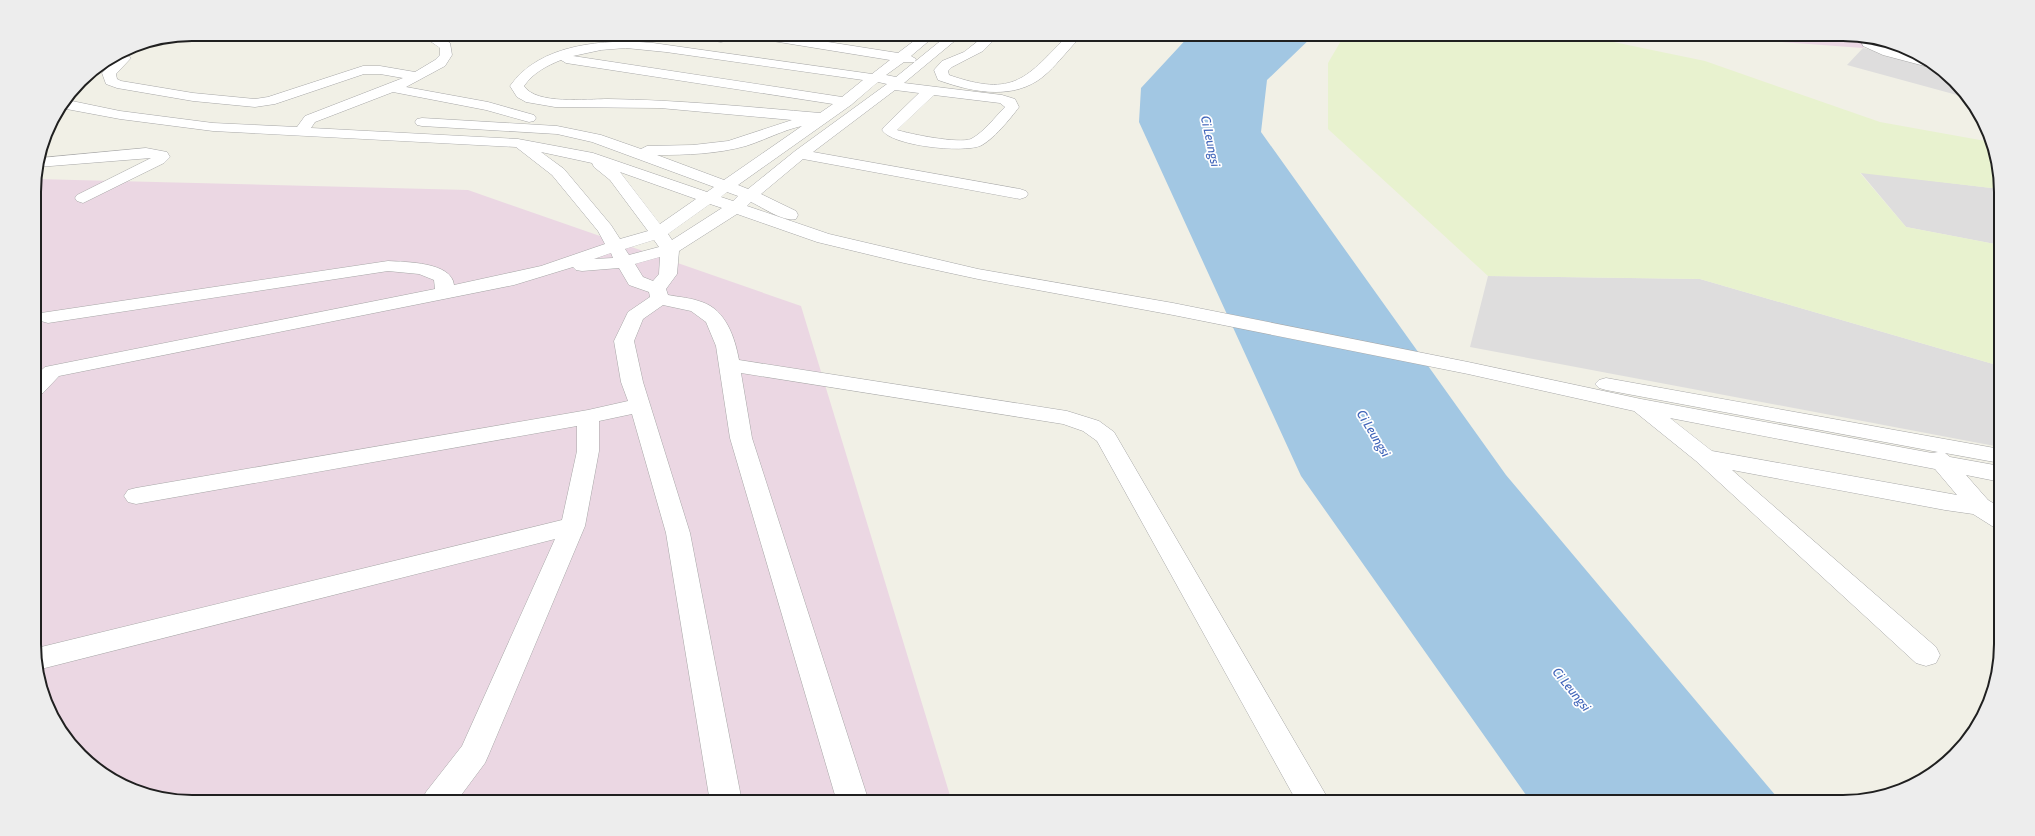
<svg xmlns="http://www.w3.org/2000/svg" width="2035" height="836" viewBox="0 0 2035 836" font-family="Cabin,sans-serif">
	<style>
		.residential { fill: #dedddd }
		.industrial { fill: #ebd7e3 }
		.farmland { fill: #e8f2cf }
		.water { fill: #a2c7e3 }
		.lines { fill: none; stroke-linecap: round; stroke-linejoin: round }
		.minor-casing { stroke: #a7a7a7; stroke-width: 1 }
		.minor { fill: #fff; fill-rule: evenodd }
		.labels { text-anchor: middle; dominant-baseline: central; stroke-width: 3.5; stroke-linejoin: round; paint-order: stroke }
		.water-label { font-size: 13px; font-style: italic; fill: #4266ba; stroke: #fff }
		.rim { fill: none; stroke: #202020; stroke-width: 2 }
	</style>
	<rect width="100%" height="100%" fill="#f1f0e6"/>
	<path class="residential" d="M1863,48L1932,62L1962,88L1968,98L1847,65Z
		M1860,172L2000,189V245L1906,227Z
		M1488,276L1700,279L2000,366V447L1470,347Z"/>
	<path class="industrial" d="M1675,34H1843L1869,38L1863,48Z
		M35,179L468,190L801,306L952,802H192L141,794L104,775L73,748L50,714L37,675Z"/>
	<path class="farmland" d="M1345,34H1575L1705,61L1880,122L1991,142L2000,171V189L1860,173L1906,227L2000,245V366L1700,279L1488,276L1328,129V63Z"/>
	<path class="water" d="M1191,34H1315L1267,80L1261,132L1506,475L1781,802H1531L1301,476L1139,122L1141,88Z"/>
	<g class="lines">
		<defs>
			<path id="minor" d="M420,34H435L450,43L452,55L445,66L406,87L488,102L534,115L536,118L534,121L529,122L486,110L393,92L315,122L311,128L518,139L593,153L707,192L714,187L592,142L557,134L422,126L417,125L415,122L417,119L422,118L557,126L601,135L641,149L647,146L693,145L728,141L792,120L660,108L555,107L526,102L517,97L510,86C540,43 605,39 653,43L872,74L890,60L754,38L748,34H777L898,53L923,34H937L911,56L916,59L915,62H904L886,75L896,77L949,34H963L904,83L1002,95L1015,99L1019,107C1011,118 992,141 980,146C962,153 892,146 882,130L884,127L919,93L895,90L813,152L1020,189L1026,191L1028,194L1026,197L1020,199L803,159L761,194L796,211L798,215L796,219C782,222 764,208 751,202L747,206L829,234L978,269L1173,303L1468,362L1641,399L1932,453L1938,452L1606,390L1599,388L1595,384L1599,380L1606,378L2000,449V463L1945,453L1950,457L2000,466L2001,482L1966,475L1988,500L2001,508V528L1992,526L1973,514L1945,510L1732,470L1936,647L1940,655L1936,663L1926,666L1916,663L1696,461L1634,411L1468,374L1173,315L978,279L904,263L817,242L737,214L679,251L677,274L666,289L668,295C679,297 692,298 702,302C726,310 735,338 739,360L1067,411L1099,421L1114,432L1330,802H1297L1097,441L1083,431L1063,424L741,373L752,438L869,802H837L730,438L716,346L706,322L691,311L663,305L643,319L634,341L643,382L690,533L742,802H710L666,533L632,414L599,421V451L585,526L489,754L485,763L456,802H421L426,792L462,746L555,539L37,670V648L562,520L577,451V426L136,504L128,502L124,496L128,490L136,488L588,410L628,401L621,382L614,341L628,312L650,297L649,292L629,285L619,268L582,271L576,270L573,267L514,285L59,376L43,393L35,394V376L45,367L435,289L434,280L419,274L388,271L48,323L41,321L38,317L41,313L388,261C406,262 452,262 454,285L541,266L605,244L598,231L552,175L516,147L213,131L120,119L61,108L67,100L120,111L213,123L297,127L305,116L403,78L380,74H364L275,104L255,107L193,101L117,88L106,84L102,73L120,55L125,54L131,58L116,74L117,79L121,81L193,93L255,99L268,97L363,66H380L415,72L435,60L440,55V48ZM626,48L666,52L863,80L842,97L573,56L601,50ZM561,60L566,63L833,104L820,113C749,107 679,100 608,99C587,99 536,105 524,86C533,73 546,66 561,60ZM878,82L887,84L795,151L748,189L738,185L851,105ZM934,95L1000,103L1005,107C995,117 984,132 971,139C959,144 910,134 897,130ZM802,126L724,180L657,155C687,155 717,154 746,146C765,140 783,130 802,126ZM541,152L592,163L594,167L610,180L648,231L620,239L611,225L564,169ZM620,172L696,199L660,224ZM727,192L738,196L733,201L721,197ZM710,204L722,208L672,240L668,234ZM654,240L659,247L629,255L625,249ZM611,253L613,258L594,259ZM660,257L659,274L653,281L643,277L635,264ZM1670,418L1935,469L1957,495L1712,451Z
				M688,34H745L743,37L721,42L694,38Z
				M987,34H1000L983,51L952,67L948,71L949,75C1015,98 1026,78 1069,34H1082C1077,41 1071,47 1066,53C1057,63 1048,74 1037,81C1007,100 969,91 938,80L934,70L942,61L964,52Z
				M1860,37L1871,39L1872,41L1891,49L1927,59L1939,68L1936,69L1883,55L1863,46Z
				M146,148L167,152L170,157L164,163L83,203L77,201L75,198L77,195L151,158L38,167L41,158Z"/>
		</defs>
		<use href="#minor" class="minor-casing"/>
		<use href="#minor" class="minor"/>
	</g>
	<g class="labels">
		<g class="water-label">
			<text transform="translate(1211 141) rotate(78)">Ci Leungsi</text>
			<text transform="translate(1374 433) rotate(59)">Ci Leungsi</text>
			<text transform="translate(1572 689) rotate(51)">Ci Leungsi</text>
		</g>
	</g>
	<path d="M0 0H2035V836H0ZM192 41H1843A151 151 0 0 1 1994 192V644A151 151 0 0 1 1843 795H192A151 151 0 0 1 41 644V192A151 151 0 0 1 192 41Z" fill="#ededed" fill-rule="evenodd"/>
	<path class="rim" d="M192 41H1843A151 151 0 0 1 1994 192V644A151 151 0 0 1 1843 795H192A151 151 0 0 1 41 644V192A151 151 0 0 1 192 41Z"/>
</svg>
